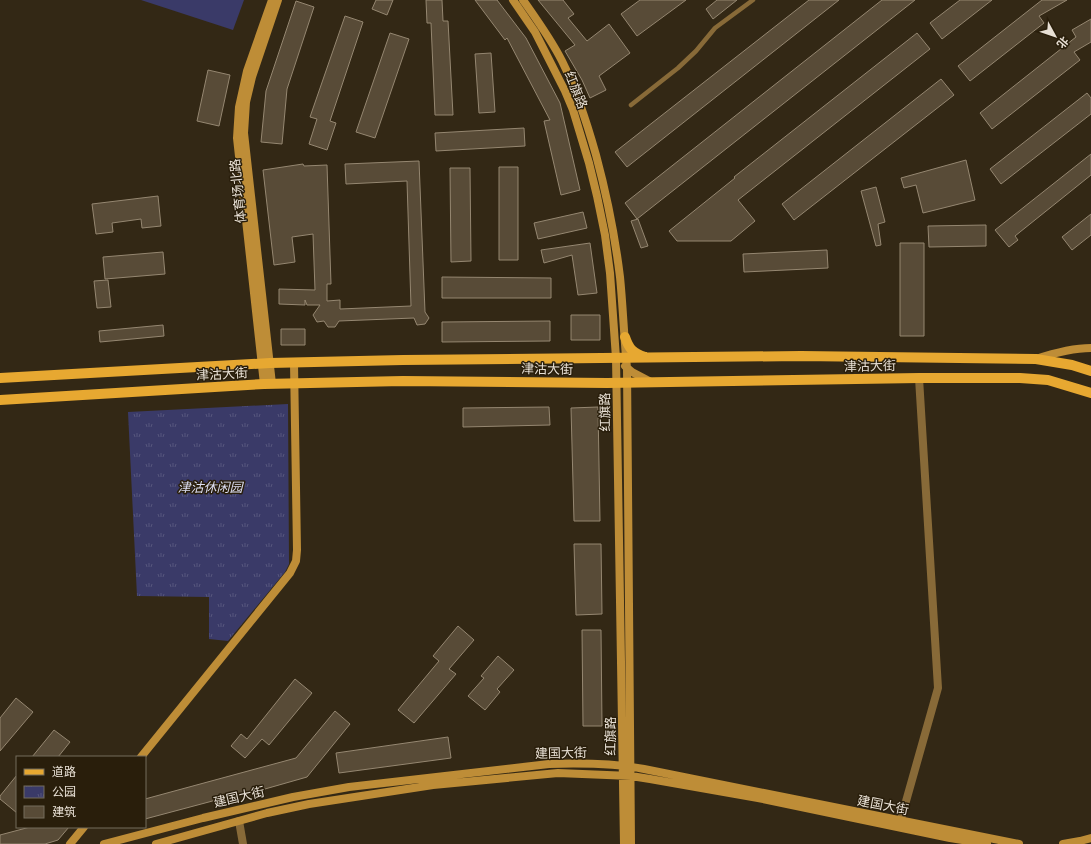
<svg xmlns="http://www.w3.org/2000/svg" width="1091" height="844" viewBox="0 0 1091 844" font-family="'Zilla Slab','Noto Sans SC',serif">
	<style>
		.grass { fill: #3a3a68 }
		.park { fill: url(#park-tufts) }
		.building { fill: #584b37; stroke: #958771 }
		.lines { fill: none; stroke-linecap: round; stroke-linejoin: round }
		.lane { stroke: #886a38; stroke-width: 4.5 }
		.street { stroke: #886a38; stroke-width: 8 }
		.secondary { stroke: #be8d37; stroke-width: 8 }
		.primary { stroke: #e7a831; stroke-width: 10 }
		.labels { text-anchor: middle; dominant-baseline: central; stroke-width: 3; stroke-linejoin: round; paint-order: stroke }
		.street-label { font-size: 13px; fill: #e8e0d5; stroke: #291e0b }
		.park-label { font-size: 13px; font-style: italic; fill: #dddff4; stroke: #291e0b }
	</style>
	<defs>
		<pattern id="park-tufts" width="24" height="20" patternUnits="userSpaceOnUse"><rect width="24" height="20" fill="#3a3a68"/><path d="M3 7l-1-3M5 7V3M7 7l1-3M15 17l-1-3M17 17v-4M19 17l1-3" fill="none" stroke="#56567d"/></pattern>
	</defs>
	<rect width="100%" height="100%" fill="#332815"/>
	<path class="grass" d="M141,0H244L233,30Z"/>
	<path class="park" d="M288,404L289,564L285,572L228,641L209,639V597L137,596L128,412Z"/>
	<path class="building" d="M376,0H393L387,15L372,9Z
		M426,0H442L443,21H448L453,115H435L431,23H427Z
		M475,0H497L526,38L560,103L580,190L561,195L544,121L550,120L507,38L505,40Z
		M538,0H563L574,14L568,18L587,41L609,24L630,53L599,76L606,90L590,98L582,80L565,51L575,45Z
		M640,0H686L637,36L621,14Z
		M717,0H737L713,19L706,9Z
		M809,0H839L627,167L615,152Z
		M882,0H915L637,219L625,203Z
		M960,0H992L942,39L930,23Z
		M1042,0H1067L1039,16L1044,23L970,81L958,66Z
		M296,1L314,7L287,89L282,144L261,142L266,91Z
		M345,16L363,22L330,121L336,123L327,150L309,144L317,119L310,117Z
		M1091,19V42L1074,52L1080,60L992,129L980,113L1076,37L1072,30Z
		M390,33L409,39L375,138L356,132Z
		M917,33L930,49L738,200L755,221L731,241H677L669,231L735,178L734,177Z
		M491,53L495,112L479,113L475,54Z
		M208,70L230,75L219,126L197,121Z
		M941,79L954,95L794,220L782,204Z
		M1087,93L1091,98V114L1001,184L990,169Z
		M524,128L525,146L436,151L435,133Z
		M1091,154V175L1015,236L1018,240L1009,247L995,230Z
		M966,160L975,200L923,213L916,185L904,188L901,178Z
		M419,161L425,312L429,318L425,324L417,325L414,318L339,321L335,327H328L324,321L317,322L313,315L320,305H307L305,300V305L279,304V289L315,290L313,234L292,237L295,262L274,265L263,170L303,164L304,166L327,165L331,284H327V301L340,300V309L411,306L407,181L346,184L345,164Z
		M499,167H518V260H499Z
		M450,168H470L471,261L451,262Z
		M876,187L885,222L878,224L881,245L876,246L861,191Z
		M158,196L161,226L142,228L141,219L112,223L113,232L96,234L92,204Z
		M583,212L587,228L538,239L534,223Z
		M1091,214V235L1072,250L1062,237Z
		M638,219L648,246L641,248L631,221Z
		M986,225V246L929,247L928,226Z
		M590,243L597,293L578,295L572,255L544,263L541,250Z
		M900,243H924V336H900Z
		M827,250L828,268L744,272L743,254Z
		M163,252L165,274L105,279L103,257Z
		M442,277L551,278V298H442Z
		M108,280L111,307L97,308L94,281Z
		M571,315H600V340H571Z
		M550,321V341L442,342V322Z
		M163,325L164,336L100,342L99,331Z
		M281,329H305V345H281Z
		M549,407L550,425L463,427V408Z
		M598,407L600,521H574L571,408Z
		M574,544H601L602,614L576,615Z
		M458,626L474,640L449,669L456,674L414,723L398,710L439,661L433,656Z
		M582,630H601L602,726H583Z
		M498,656L514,670L497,689L500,692L485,710L468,696L484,678L481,676Z
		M295,679L312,693L269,745L262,739L245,758L231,746L241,734L247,739Z
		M16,698L33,712L0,751V718Z
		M335,711L350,724L307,777L251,793L250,791L145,819V799L296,758Z
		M54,730L70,742L58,757H32Z
		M448,737L451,758L339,773L336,753Z
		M17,775V813L0,799V796Z
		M30,827H69L58,840L45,844H0V835Z"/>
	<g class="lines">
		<path class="lane" d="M631,105L678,68L696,51L715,28L753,0"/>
		<path class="street" d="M239,821L243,844
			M899,826L938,688L919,378"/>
		<path class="secondary" d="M513,0L535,32L565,91L573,110L589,163L597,196L605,235L610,273L616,358L624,844
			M523,0C537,20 551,39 562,61C577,91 587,123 596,155C607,196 615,236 620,277C623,307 624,338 627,368L631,844
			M1036,359C1054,353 1072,348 1091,348
			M625,366L632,372L651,382
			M264,384L237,138L239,107L247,71L272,0
			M272,384L244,133L246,102L252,77L278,0
			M141,757L290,573L296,561L297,550L294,363
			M70,844L84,827
			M104,844L203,818L293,797L349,787L549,764C581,763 613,763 644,769L1019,844
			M156,844L267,813L309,804L433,785L558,773L631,776L650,779L758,798L950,838L987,844
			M1063,844L1080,841L1091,838"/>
		<path class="primary" d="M625,337C629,349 633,353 645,357
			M0,378L270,363L403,360L801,356L1036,359L1072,365L1091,371
			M0,400L264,384L403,381L607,383L919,378H1020L1048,380L1091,393"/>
	</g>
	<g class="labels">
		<g class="street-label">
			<text transform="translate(576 90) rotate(68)">红旗路</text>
			<text transform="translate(238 191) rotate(-96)">体育场北路</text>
			<text transform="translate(870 366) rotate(-1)">津沽大街</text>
			<text transform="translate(547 369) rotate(1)">津沽大街</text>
			<text transform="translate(222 374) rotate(-3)">津沽大街</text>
			<text transform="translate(605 412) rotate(-91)">红旗路</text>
			<text transform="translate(610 736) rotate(-90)">红旗路</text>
			<text transform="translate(561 753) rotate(-1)">建国大街</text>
			<text transform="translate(239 797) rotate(-13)">建国大街</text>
			<text transform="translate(883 805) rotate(11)">建国大街</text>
		</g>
		<g class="park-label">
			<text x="210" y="487">津沽休闲园</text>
		</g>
	</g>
	<rect x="16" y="756" width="130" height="72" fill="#291e0b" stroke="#756c5c"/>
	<rect x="24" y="769" width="20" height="6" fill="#e7a831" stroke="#756c5c"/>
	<text x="52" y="776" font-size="12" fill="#e8e0d5">道路</text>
	<rect x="24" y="786" width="20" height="12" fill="url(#park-tufts)" stroke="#756c5c"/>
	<text x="52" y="796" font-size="12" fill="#e8e0d5">公园</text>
	<rect x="24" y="806" width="20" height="12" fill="#584b37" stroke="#756c5c"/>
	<text x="52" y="816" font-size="12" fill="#e8e0d5">建筑</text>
	<g transform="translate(1055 36) rotate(130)" stroke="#291e0b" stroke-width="3" paint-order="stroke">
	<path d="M0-3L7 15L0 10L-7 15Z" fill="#e8e0d5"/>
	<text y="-6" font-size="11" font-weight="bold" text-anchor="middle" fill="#e8e0d5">北</text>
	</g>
</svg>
